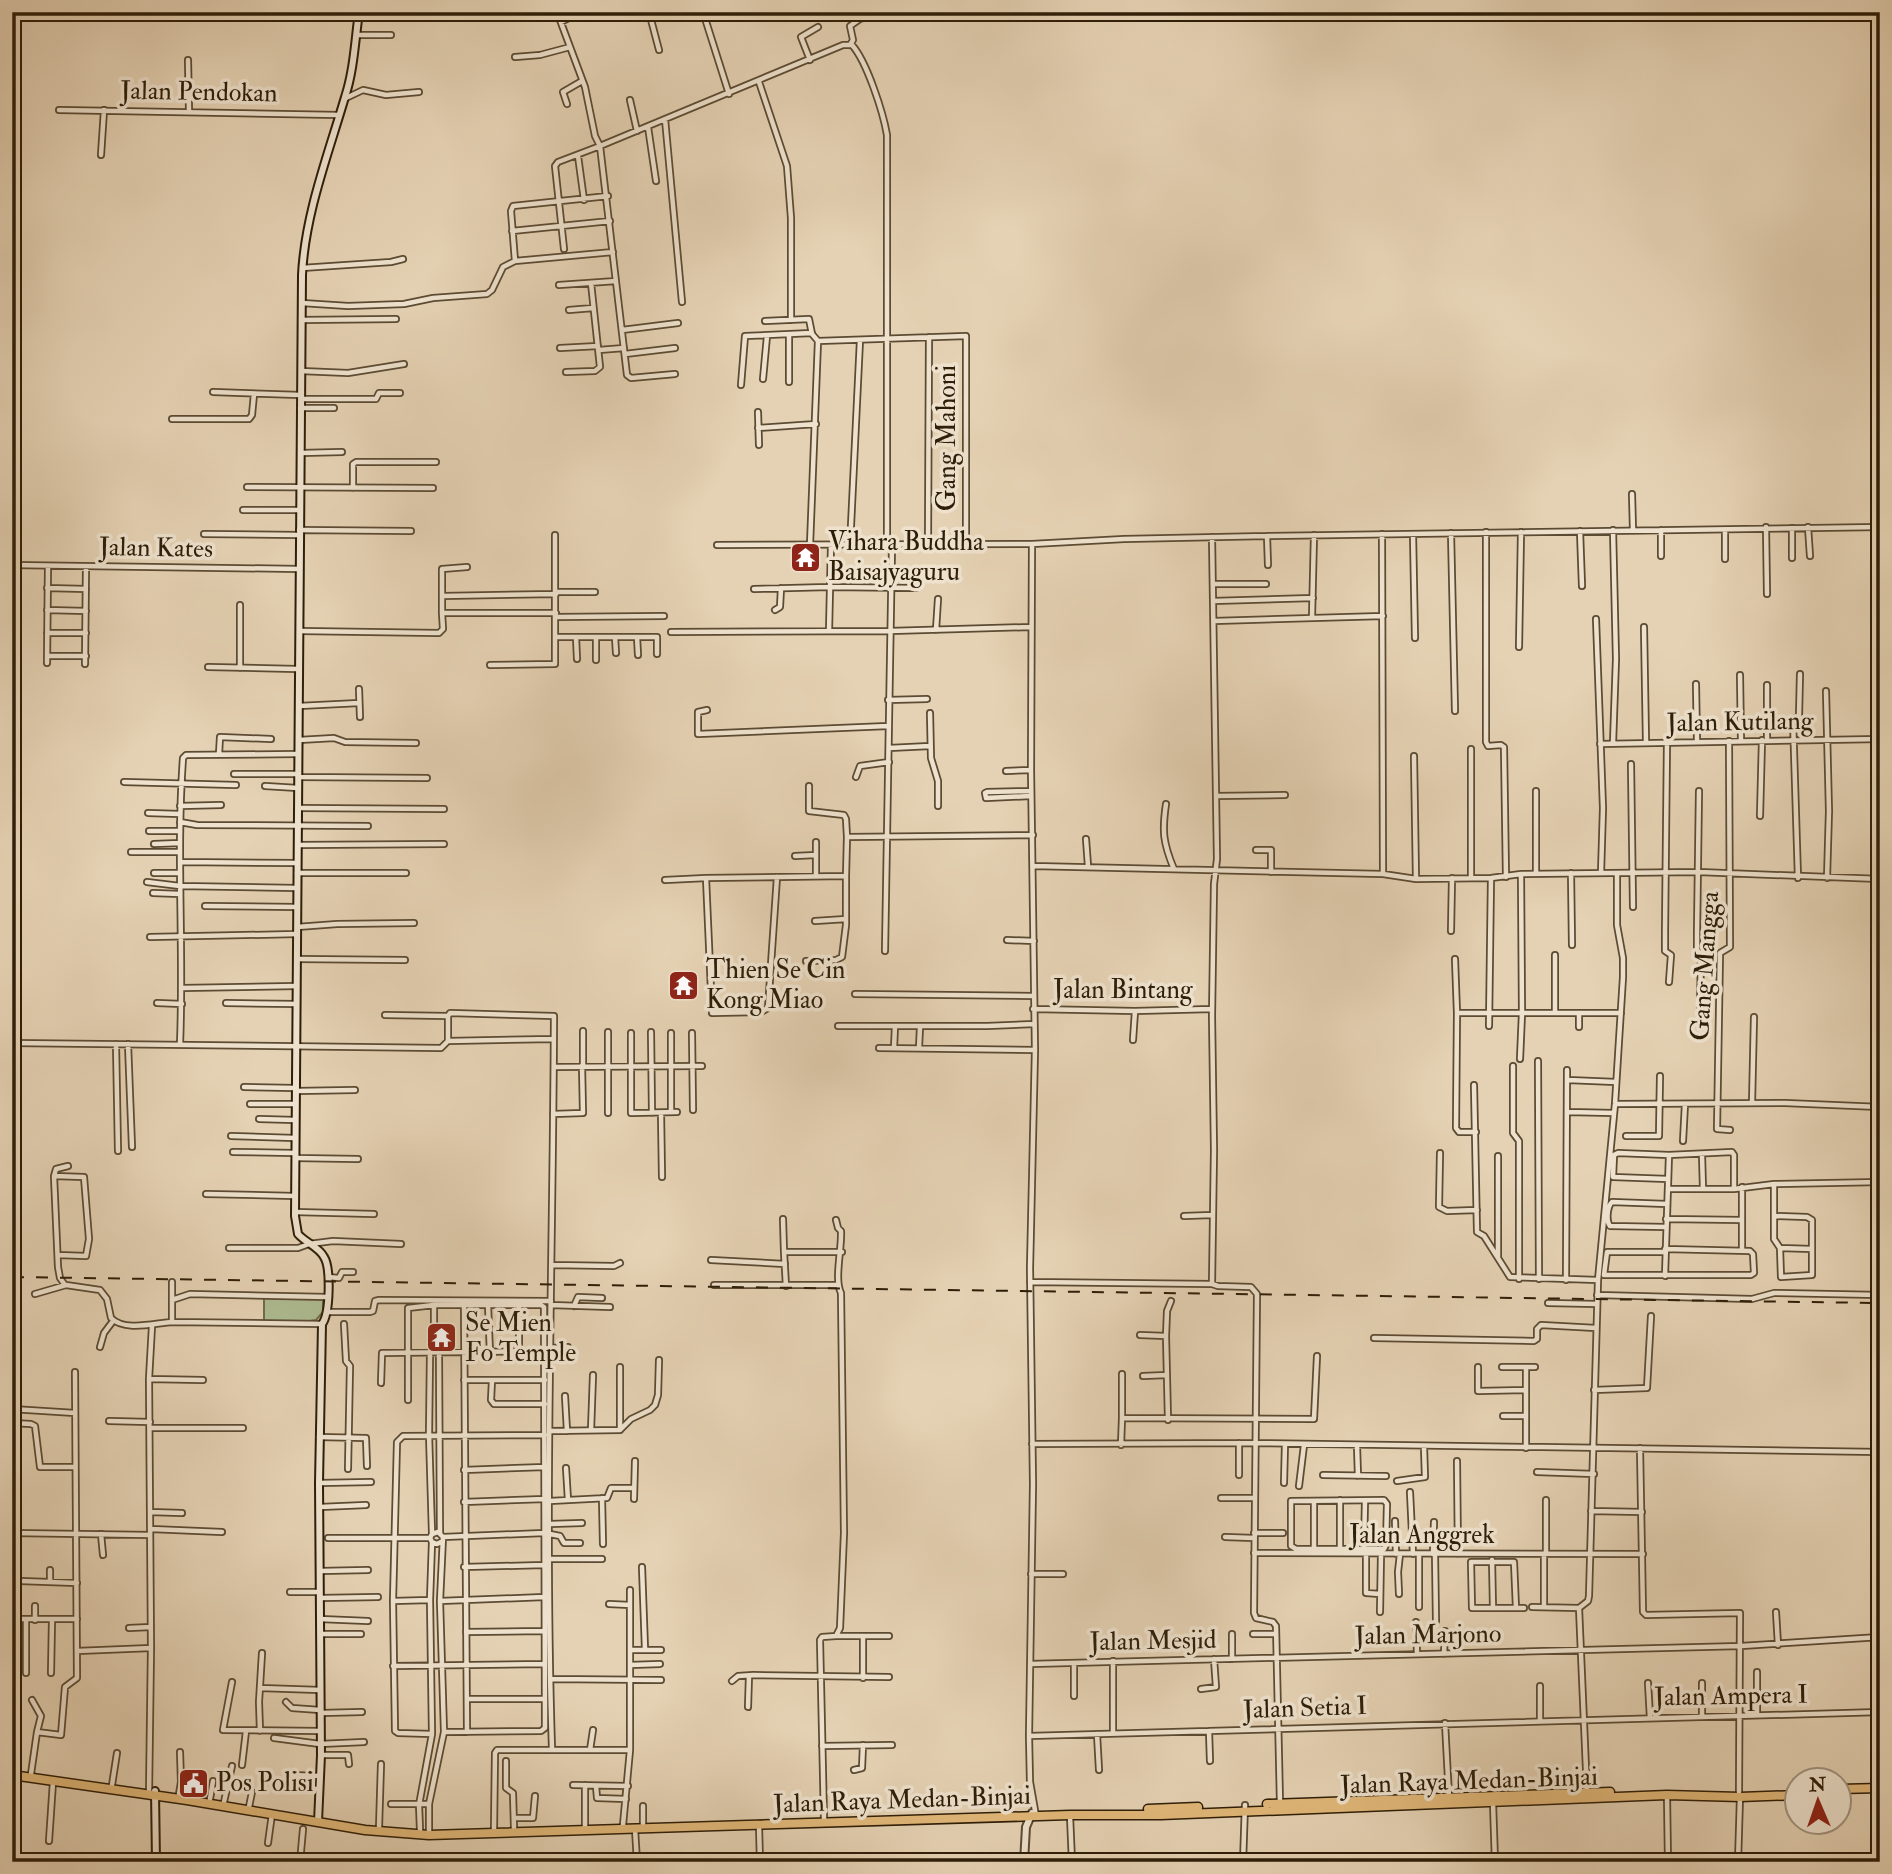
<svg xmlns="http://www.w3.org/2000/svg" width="1892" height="1874" viewBox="0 0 1892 1874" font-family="'IM FELL Double Pica',serif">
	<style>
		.green { fill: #aebd92; stroke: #6e6e4d; stroke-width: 2 }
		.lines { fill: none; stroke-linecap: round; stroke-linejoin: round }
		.minor-casing { stroke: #5c4b33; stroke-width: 8 }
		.tertiary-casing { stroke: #5c4b33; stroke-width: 10 }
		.secondary-casing { stroke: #2e1e08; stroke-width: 10 }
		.trunk-casing { stroke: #2e1e08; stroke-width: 11 }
		.minor { stroke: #eee2ce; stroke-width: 4.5 }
		.tertiary { stroke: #eee2ce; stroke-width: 6 }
		.secondary { stroke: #eee2ce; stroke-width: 6 }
		.trunk { stroke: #e2b97a; stroke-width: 8 }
		.rail { stroke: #2e1e08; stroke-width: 2; stroke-dasharray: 12 12; stroke-linecap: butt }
		.labels { text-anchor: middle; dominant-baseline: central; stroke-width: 7; stroke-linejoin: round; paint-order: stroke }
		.street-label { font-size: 26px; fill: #2e1e08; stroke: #eee2ce }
		.poi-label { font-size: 26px; fill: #2e1e08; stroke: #eee2ce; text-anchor: start }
	</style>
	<rect width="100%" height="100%" fill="#e5d2b4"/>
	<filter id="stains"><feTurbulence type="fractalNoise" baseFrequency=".00286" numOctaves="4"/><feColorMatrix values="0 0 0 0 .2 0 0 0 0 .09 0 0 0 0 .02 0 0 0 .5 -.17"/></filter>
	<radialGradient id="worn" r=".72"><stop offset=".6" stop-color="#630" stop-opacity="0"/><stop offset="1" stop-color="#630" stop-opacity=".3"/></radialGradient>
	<path class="green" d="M264,1296L323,1299V1312L316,1320L310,1321H264Z"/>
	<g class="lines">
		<defs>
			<path id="minor" d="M557,12L585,87L595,136L600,146L558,162L555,166L564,249
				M649,12L659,50
				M703,12L729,94
				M561,22L581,12
				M356,35H391
				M850,45L853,40L850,26L860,19L883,13
				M515,57L540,55L570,47
				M188,60L189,111
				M810,60L801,37L818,27
				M759,82L787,166L791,218V320
				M346,98L363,90L386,95L419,92
				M630,100L637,131
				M567,104L563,92L582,81
				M59,110L339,115
				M665,119L682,302
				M648,127L656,181
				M101,155L104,110
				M578,156L584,200
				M512,231L610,221
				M515,261L511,211L513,206L608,196
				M302,268L391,262L403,259
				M559,285L616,281
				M302,303L348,306L404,304L433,298L487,294L492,290L503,267L515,261L613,252
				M569,310L593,308
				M301,320L396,319
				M765,321L809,319L812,334L818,341L810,545
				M622,330L678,323
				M789,335V382
				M818,341L966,336V544
				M560,348L598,346
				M599,350L624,348
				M625,354L675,348
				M301,371L348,373L404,364
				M566,372L595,371L600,367L591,283
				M675,374L631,378L627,375L600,146L843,45H852C867,62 883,112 887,135V545
				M763,379L767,336
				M741,385L745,336L812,333
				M213,392L300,395
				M301,399H376L379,393H400
				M300,408H334
				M758,412L759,445
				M172,419H249L252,415L254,394
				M758,428L816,424
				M301,453L342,452
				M247,487L433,488
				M353,488V464L356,462H436
				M1632,494L1633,530
				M243,510H299
				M1766,527L1767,594
				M1808,527L1810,556
				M299,530L411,531
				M1613,530L1616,659L1613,743
				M1725,530V559
				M1580,531L1582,586
				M1486,532V742L1488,746L1501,745L1504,747L1506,877
				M1451,533L1455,711
				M204,534L299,535
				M1382,534L1383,874
				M1413,534L1415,638
				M1267,536L1268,565
				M1212,537L1217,859L1214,884L1212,1016L1214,1150L1212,1284L1218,1286L1251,1287L1257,1294L1254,1613L1256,1618L1273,1622L1276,1626L1280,1803
				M928,544L929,337
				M1032,544L1031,770L1035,1050L1030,1268L1033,1484L1029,1736L1030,1782L1036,1816
				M717,545L1032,544L1124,539L1267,536L1880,527
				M850,546L860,340
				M1661,556V530
				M1792,558V528
				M12,565L299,569
				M1213,584H1266
				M47,588L86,589
				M754,589L829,587L916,588
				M556,592H595
				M442,596L556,594
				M1213,601L1313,598
				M47,610L86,611
				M775,610L780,607L781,588
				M442,613V569L467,567
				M556,617L664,616
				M1312,617L1314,535
				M1596,619L1603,808L1601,873
				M1214,621L1383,616
				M1644,627L1646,742
				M936,630L938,599
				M300,631L439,633L443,629L442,613H556
				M829,631L831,546
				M671,632L890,631L1031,627
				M47,633H86
				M556,637H657V654
				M576,637L577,659
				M596,637V660
				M615,637L616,653
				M637,637L638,655
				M1519,647L1521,532
				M47,656H86
				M47,663L48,566
				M85,664L86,567
				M490,665L555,664V535
				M208,667L297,669
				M240,668V605
				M1740,675L1741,741
				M1696,684L1697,741
				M359,689L360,717
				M1826,691L1829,811L1827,878
				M888,700L927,699
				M299,706L359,703
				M707,710L698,712V734L888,726
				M930,713L931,758L938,781V806
				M299,740L334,738L345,742L416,743
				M1767,740V685
				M1729,741L1730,947L1720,953L1717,1129L1730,1130
				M1667,742L1665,932V951L1671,955L1669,982
				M1600,744L1880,739
				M889,748L930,746
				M1471,749V878
				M219,754L220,737L271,739
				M1414,756L1416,879
				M1631,764L1633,907
				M1006,771L1031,770
				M234,774H298
				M298,777L427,778
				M856,777L860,766L889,762
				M124,782L236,785
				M265,786L298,788
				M809,786V811L844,815L846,819L847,837
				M1536,791V874
				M1699,791L1697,932V950L1701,954L1700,1006
				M1216,796L1285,795
				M986,798L985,793L987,792L1031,791
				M986,798L1031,796
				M1166,804C1162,831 1163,843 1174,869
				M180,806L221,805
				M298,808L444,809
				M148,813L180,814
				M1760,816L1762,740
				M180,822L197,825L368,826
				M149,831H180
				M1086,839L1088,866
				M154,844L180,843
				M298,845L444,844
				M1256,850H1271V872
				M131,852H180
				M795,856L816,855
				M180,862L297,863
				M1033,866L1383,874L1416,879L1491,878L1521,874L1699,872L1880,879
				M154,873H180
				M297,873H406
				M1571,873L1572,945
				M816,876V842
				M777,877L768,1008L761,1012L712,1013L706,878L846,876L847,837L1033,835
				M1798,878L1793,719L1799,716L1800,674
				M665,880L706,878
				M147,882L180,886L297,888
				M153,893L180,894
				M205,906L297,907
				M815,921L846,919
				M297,927L337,924L414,923
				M1451,931L1452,878
				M150,937L297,934
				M1007,940L1034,941
				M885,951L892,546
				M1555,955V1012
				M297,959L405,960
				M1455,959L1457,1013L1456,1128L1459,1132H1476
				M806,961L836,960L842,957L846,925V876
				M182,988L297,986
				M855,994L1033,996
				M157,1003L182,1004
				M226,1003L297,1004
				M1033,1009L1135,1011L1212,1009
				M1457,1013H1621
				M385,1015L448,1016
				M838,1026H987L1034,1024
				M1489,1026L1491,878
				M1579,1027V1013
				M583,1031V1066
				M608,1032V1113
				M651,1032L652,1113
				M631,1033V1113L677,1112
				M692,1033L693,1110
				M1133,1040L1135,1011
				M448,1041V1016L450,1013L554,1016C553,1260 544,1505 552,1749
				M12,1043L441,1048L448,1041L554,1039
				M116,1044L118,1151
				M128,1044L132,1147
				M180,1044C184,948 176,853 183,758L186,755L298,754
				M879,1048L1035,1050
				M894,1048L895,1026
				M919,1048L920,1027
				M1520,1059L1522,1013L1521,875
				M1538,1061L1539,1279
				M1513,1066V1133L1519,1141V1279
				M554,1067L702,1066
				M1568,1080L1616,1082
				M1474,1085L1477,1232L1484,1236L1510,1277L1598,1280
				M244,1087L295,1088
				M296,1091L355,1090
				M1752,1103L1754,1017
				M250,1104H295
				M1615,1104L1785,1103L1880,1107
				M671,1112V1033
				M1568,1112L1614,1113
				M661,1113L662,1177
				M553,1114L583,1113L582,1066
				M259,1119L295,1120
				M231,1136L295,1138
				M1626,1136H1659L1660,1076
				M1683,1141L1685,1104
				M233,1152L295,1153
				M1440,1153L1439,1207L1447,1211L1477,1210
				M1702,1155L1703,1189
				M1498,1156V1257
				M295,1158L358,1159
				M54,1176L84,1177L89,1239L86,1256L58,1255
				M1668,1179L1613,1177L1614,1155L1618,1153L1669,1155L1732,1152L1734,1155V1189
				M1742,1187V1251
				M1668,1189H1734L1774,1184L1880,1182
				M206,1194L295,1196
				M295,1212L374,1214
				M1184,1216L1212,1215
				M1774,1216L1807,1217L1812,1220V1275L1781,1277L1780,1248L1774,1239V1184
				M783,1219L784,1252
				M1666,1219L1742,1220
				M1666,1227L1610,1226C1606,1221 1607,1207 1612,1202L1667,1204
				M229,1248H298L309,1244L333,1241L401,1244
				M1780,1248L1812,1249
				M1664,1252H1607L1604,1275H1751L1754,1273L1753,1254L1750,1251L1665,1249
				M711,1260L785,1264
				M552,1265L614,1266L620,1263
				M1665,1276L1669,1155
				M328,1277L339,1278L342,1272H353
				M1566,1280L1567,1070
				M172,1282V1322
				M1030,1282L1212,1284
				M65,1285L60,1278L58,1267L54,1176L56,1169L68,1166
				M714,1285H837
				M786,1286L784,1252H842
				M35,1294L66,1285L100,1290L107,1299L111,1318C125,1332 155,1323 172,1322L322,1324
				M1597,1295L1752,1299L1774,1293L1880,1295
				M172,1300L190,1294L328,1297
				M1548,1303L1597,1304
				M488,1305L490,1353
				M551,1305L610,1307
				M464,1306L467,1732
				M574,1306L578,1297L602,1298
				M327,1312H370L373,1311L375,1301L379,1300L551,1301
				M344,1324L346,1361L350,1366L348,1469
				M1140,1335L1166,1336
				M1374,1338L1534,1341L1537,1339V1329L1541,1325L1596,1328
				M434,1342L439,1354L440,1533
				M100,1347L104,1333L113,1321
				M550,1348L568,1347
				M519,1352V1305
				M620,1367V1430
				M1478,1367V1391L1526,1390
				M1502,1367H1526
				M1122,1374V1418L1314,1419L1317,1356
				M1143,1376L1167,1375
				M149,1379L203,1380
				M464,1380H545
				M492,1380L491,1400L494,1404H545
				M381,1383L382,1353L545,1351
				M1594,1390L1647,1388L1651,1316
				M565,1396L567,1431
				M408,1400V1308L434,1305H541L544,1307L545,1728L541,1731L444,1732
				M12,1409L75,1413
				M1503,1416H1526
				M1168,1420L1166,1336L1167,1311L1171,1301
				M109,1421L150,1422
				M12,1423L31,1424L35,1426L40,1467H75
				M150,1428H243
				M591,1430L593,1375
				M550,1431L620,1430L631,1419L650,1410L655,1405L658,1395L659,1360
				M319,1437L366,1438L367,1466
				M1032,1444L1255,1443L1880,1452
				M1121,1445L1122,1418
				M1357,1446L1358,1476
				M1526,1448V1367H1535
				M1640,1448L1643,1612L1646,1615L1740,1613L1739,1792
				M1457,1461L1458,1554
				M566,1468L568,1500
				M464,1470L545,1467
				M1537,1472L1594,1474
				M1239,1475V1443
				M1323,1475L1386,1476
				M1397,1481L1425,1477L1424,1447
				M319,1483L371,1482
				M1284,1483L1285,1444
				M1299,1486L1304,1445
				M1410,1492L1413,1554
				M602,1498L603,1544
				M1221,1498H1254
				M634,1499L635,1461
				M1340,1500V1549
				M1384,1500L1387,1504L1386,1545L1384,1549H1296L1291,1546V1501Z
				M1546,1500V1554
				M550,1501L607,1498L611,1488H634
				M464,1502L545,1499
				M320,1507L366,1505
				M1591,1511L1642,1512
				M150,1512L182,1513
				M1395,1521L1396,1554
				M550,1524L582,1523
				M151,1529L222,1532
				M12,1533L150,1535
				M432,1533L429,1434L430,1354L434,1341V1305
				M1254,1533H1283
				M101,1534L103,1555
				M550,1534L560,1536L564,1543H580
				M443,1537L544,1533
				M1225,1537L1254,1538
				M328,1538H430
				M1314,1549V1501
				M1364,1549L1365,1501
				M1254,1553L1643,1554
				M1366,1554V1593L1380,1594
				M1419,1554V1607
				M1433,1554L1434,1522
				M1435,1554L1436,1621
				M1544,1554V1607
				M550,1559H602
				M1492,1560L1493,1608
				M464,1567L544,1565
				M642,1567L645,1649
				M50,1570V1582
				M320,1571L368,1570
				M1031,1574H1063
				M20,1581L77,1583
				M290,1592H319
				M1399,1594L1398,1572L1400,1554
				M320,1598L378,1597
				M393,1601L430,1600
				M440,1601L544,1597
				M609,1604L630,1605
				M35,1606V1620
				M1532,1607L1579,1608
				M1516,1608L1514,1562H1471L1472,1608H1524
				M1380,1612L1381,1554
				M1776,1612L1778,1645
				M12,1619H77
				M320,1619L368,1621
				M26,1620V1673
				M1416,1622L1417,1654
				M129,1628L151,1627
				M466,1632L544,1631
				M321,1634H361
				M1253,1634H1276
				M837,1636H889
				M863,1638V1678
				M630,1650H661
				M77,1651L151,1648
				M1444,1654L1445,1631
				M1232,1659V1634
				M1074,1663V1696
				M1030,1664L1741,1646L1880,1637
				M630,1665L660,1664
				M393,1666L543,1664
				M1757,1672V1715
				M51,1673L52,1620
				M550,1679L661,1680
				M732,1681L738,1676L753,1675L889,1677
				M232,1682L223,1730L320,1731
				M1648,1683L1650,1718
				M1540,1686V1721
				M260,1688L320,1690
				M1201,1689L1216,1687L1214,1659
				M467,1699H545
				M32,1700L41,1716L37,1732
				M286,1702L292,1708L320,1710
				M748,1707L749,1676
				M321,1713L362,1712
				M1702,1716V1683
				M1445,1723L1449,1797
				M260,1731L259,1702L262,1653
				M1209,1731L1210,1761
				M1113,1733V1661
				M432,1734L398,1733L395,1731L393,1601L397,1442L403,1436L545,1435
				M1097,1734L1099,1770
				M1029,1736L1880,1712
				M274,1738L320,1744L364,1742
				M822,1746L892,1745
				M590,1750L593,1730
				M321,1755H348L349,1764
				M506,1761V1788L513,1793L514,1828
				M242,1765L246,1731
				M854,1770L862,1768L863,1745
				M31,1774L37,1732L61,1735L65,1687L77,1678L75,1372
				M290,1775L320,1776
				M112,1785L117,1753
				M573,1785L628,1786
				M585,1785V1826
				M596,1786L597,1798L626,1799
				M282,1788L320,1789
				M1587,1792L1579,1608L1588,1601L1589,1596L1598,1280L1615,1104L1623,977V958L1617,925V873
				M149,1794L151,1648L149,1379L152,1326
				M179,1794L181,1782L180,1752
				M1667,1796L1668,1862
				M210,1799L213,1781
				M224,1802L232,1766
				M1493,1803L1495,1862
				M391,1804H429
				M643,1806V1824
				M249,1807L252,1792
				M1070,1816L1072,1862
				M514,1818H533L535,1796
				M824,1819L820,1640L822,1637L836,1636L840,1628L844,1533L841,1293C834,1279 842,1249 841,1231L838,1228L836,1220
				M623,1825L630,1750V1590
				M759,1826L760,1862
				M379,1828L381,1764
				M494,1829L495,1753L497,1750H630
				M635,1829L637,1862
				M420,1830L419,1805L432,1734L430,1600L432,1542
				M429,1831V1804L444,1732L440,1601L443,1537L438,1532L432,1534L430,1538L432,1542L437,1544L441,1542
				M49,1841L53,1782
				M268,1843L272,1814
				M189,1860V1862
				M300,1862L303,1829
				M1243,1862L1245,1805
				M1738,1862L1740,1797"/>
			<path id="tertiary" d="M1024,1862L1026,1827L1032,1813"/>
			<path id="secondary" d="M155,1791L156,1862
				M318,1822L321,1755L319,1483L322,1324C330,1314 331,1268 324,1257C319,1247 306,1243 298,1234L295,1216L302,275C305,214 328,155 345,97C354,70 355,40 359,12"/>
			<path id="trunk" d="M12,1775L187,1800L365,1830L429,1835L1070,1815H1161L1667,1795L1740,1797L1798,1795
				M1840,1789L1880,1788
				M1267,1804L1610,1792
				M1148,1809L1198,1807"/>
		</defs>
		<use href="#minor" class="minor-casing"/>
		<use href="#tertiary" class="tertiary-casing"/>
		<use href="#secondary" class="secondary-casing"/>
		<use href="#trunk" class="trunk-casing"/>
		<use href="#minor" class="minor"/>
		<use href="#tertiary" class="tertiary"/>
		<use href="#secondary" class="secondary"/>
		<use href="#trunk" class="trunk"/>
		<path class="rail" d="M12,1277L1880,1303"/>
	</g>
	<defs>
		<symbol id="temple-square" viewBox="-11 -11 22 22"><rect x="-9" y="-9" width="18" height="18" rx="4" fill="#8f2418" stroke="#eee2ce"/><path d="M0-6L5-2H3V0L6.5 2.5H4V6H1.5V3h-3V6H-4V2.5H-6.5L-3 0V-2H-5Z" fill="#fff"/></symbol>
		<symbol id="civic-square" viewBox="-11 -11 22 22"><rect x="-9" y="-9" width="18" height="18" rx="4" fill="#8f2418" stroke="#eee2ce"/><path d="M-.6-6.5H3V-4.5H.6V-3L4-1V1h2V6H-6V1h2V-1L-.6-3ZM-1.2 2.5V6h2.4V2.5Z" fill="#fff"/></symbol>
	</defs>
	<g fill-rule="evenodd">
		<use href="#temple-square" x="788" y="540" width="35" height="35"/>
		<use href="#temple-square" x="666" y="968" width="35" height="35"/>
		<use href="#temple-square" x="424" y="1320" width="35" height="35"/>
		<use href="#civic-square" x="176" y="1766" width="35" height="35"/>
	</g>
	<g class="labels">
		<g class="street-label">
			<text transform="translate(199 92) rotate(1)">Jalan Pendokan</text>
			<text transform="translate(947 438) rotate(-90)">Gang Mahoni</text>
			<text transform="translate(156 548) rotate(1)">Jalan Kates</text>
			<text transform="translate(1740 722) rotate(-1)">Jalan Kutilang</text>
			<text transform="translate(1705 966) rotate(-86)">Gang Mangga</text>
			<text x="1123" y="990">Jalan Bintang</text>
			<text x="1422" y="1535">Jalan Anggrek</text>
			<text transform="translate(1428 1635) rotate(-1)">Jalan Marjono</text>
			<text transform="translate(1153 1641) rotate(-1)">Jalan Mesjid</text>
			<text transform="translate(1731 1696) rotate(-1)">Jalan Ampera I</text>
			<text transform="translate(1305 1708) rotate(-2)">Jalan Setia I</text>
			<text transform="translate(1469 1781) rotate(-2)">Jalan Raya Medan-Binjai</text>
			<text transform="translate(902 1800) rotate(-2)">Jalan Raya Medan-Binjai</text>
		</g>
		<g class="poi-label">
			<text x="828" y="542">Vihara Buddha<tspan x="828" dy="30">Baisajyaguru</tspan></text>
			<text x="706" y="970">Thien Se Cin<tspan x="706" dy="30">Kong Miao</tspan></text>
			<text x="465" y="1323">Se Mien<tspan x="465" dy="30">Fo Temple</tspan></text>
			<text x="216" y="1783">Pos Polisi</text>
		</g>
	</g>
	<rect width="1892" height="1874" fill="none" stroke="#e5d2b4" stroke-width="42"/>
	<rect x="14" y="14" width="1864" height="1846" fill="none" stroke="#2e1e08" stroke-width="3.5"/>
	<rect x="21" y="21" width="1850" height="1832" fill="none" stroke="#2e1e08" stroke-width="2"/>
	<g transform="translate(1818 1801) rotate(358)"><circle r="33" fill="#eee2ce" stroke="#a1947f" stroke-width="2"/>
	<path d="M0-5L12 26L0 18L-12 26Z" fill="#8f2418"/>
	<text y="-10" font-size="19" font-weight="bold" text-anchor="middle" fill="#2e1e08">N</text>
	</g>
	<rect width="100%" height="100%" filter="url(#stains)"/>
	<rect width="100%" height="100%" fill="url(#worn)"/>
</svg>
